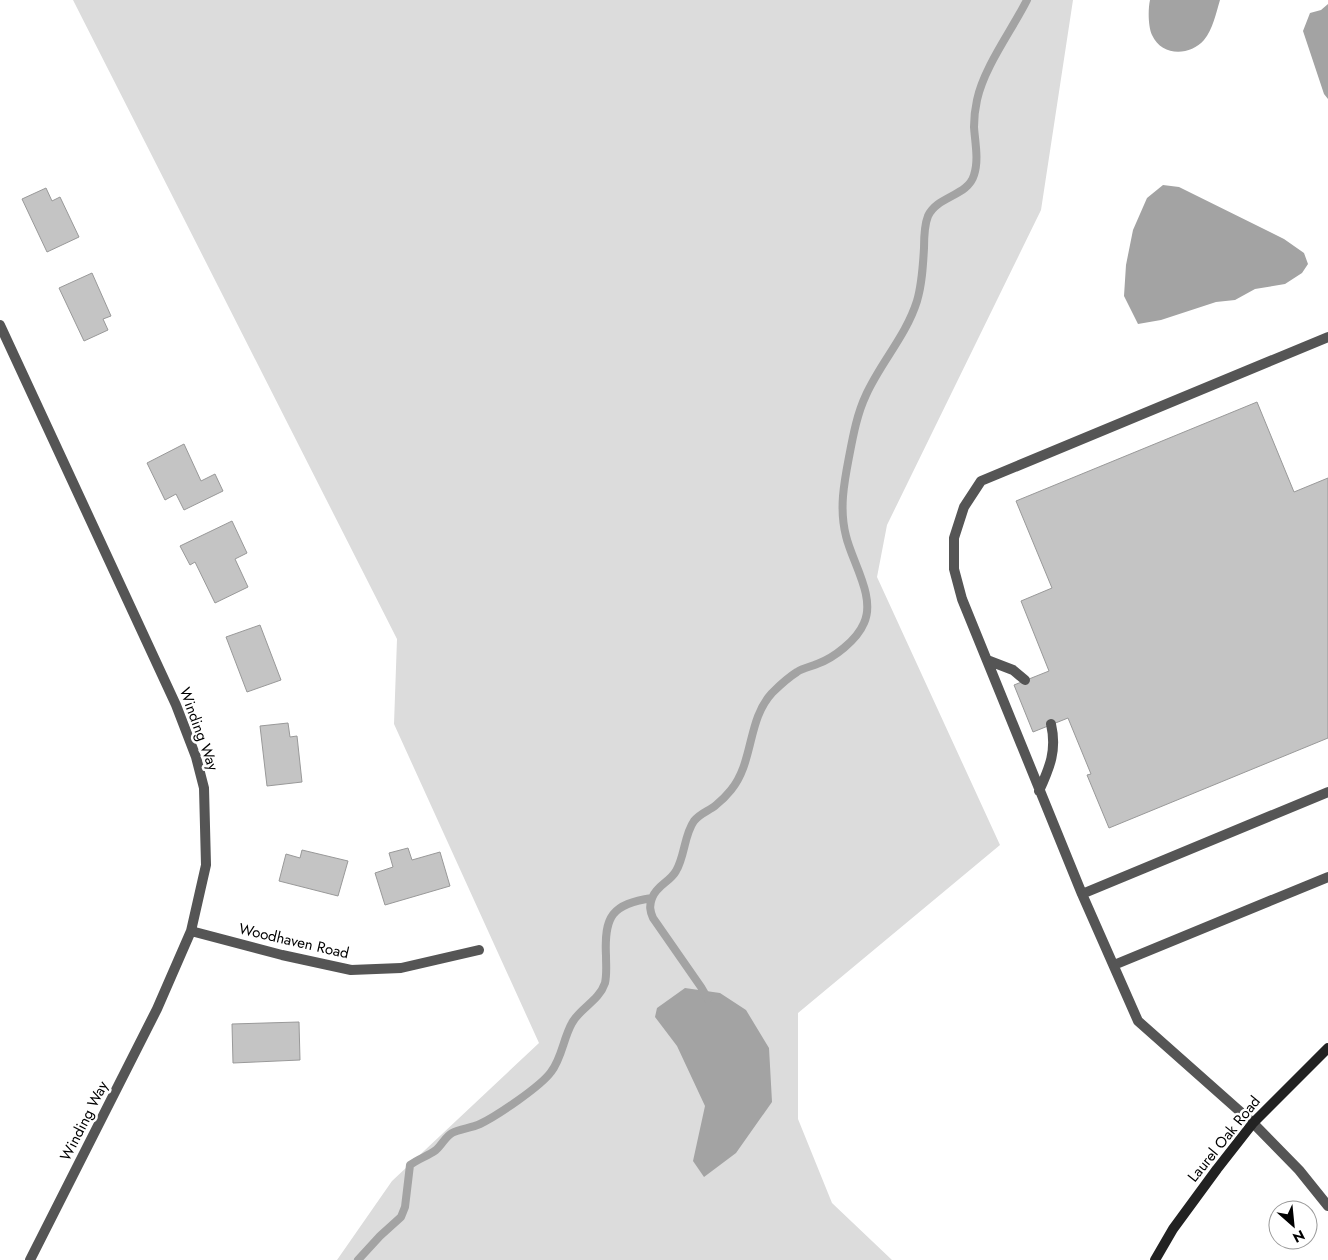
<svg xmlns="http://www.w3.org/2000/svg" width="1328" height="1260" viewBox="0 0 1328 1260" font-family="Jost,sans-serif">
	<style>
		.green { fill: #dcdcdc }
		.water { fill: #a3a3a3 }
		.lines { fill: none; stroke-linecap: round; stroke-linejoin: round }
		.stream { stroke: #a3a3a3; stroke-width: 8 }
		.building { fill: #c4c4c4; stroke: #999 }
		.lane { stroke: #555; stroke-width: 10 }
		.street { stroke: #555; stroke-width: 10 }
		.secondary { stroke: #222; stroke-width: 10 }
		.labels { text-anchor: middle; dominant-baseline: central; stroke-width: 5; stroke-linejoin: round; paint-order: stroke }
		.street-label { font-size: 15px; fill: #000; stroke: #fff }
	</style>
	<rect width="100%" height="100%" fill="#fff"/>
	<path class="green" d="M73,0H1073L1041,210L887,525L877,577L1000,845L798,1013V1119L832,1203L892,1260H337L392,1181L539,1043L394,724L397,639Z"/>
	<path class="water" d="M1150,0H1220C1216,13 1213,29 1204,40C1190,56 1162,57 1152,35C1148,26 1148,9 1150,0Z
		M1328,4V99L1324,94L1303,31L1310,13L1321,10Z
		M1163,185L1179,187L1284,239L1304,253L1308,264L1302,273L1285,284L1255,289L1235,300L1216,302L1161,320L1138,324L1124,296L1126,265L1133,230L1147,198Z
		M685,988L720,993L746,1010L769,1048L772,1102L736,1153L704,1177L693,1161L705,1106L677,1046L655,1017L657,1008Z"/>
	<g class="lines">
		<path class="stream" d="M708,999L701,987L653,918C650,911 649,906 652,898C657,885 670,882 676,871C685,856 684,835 694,821C700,813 709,811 716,805C721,801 727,795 731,790C754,762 747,720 772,693C779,686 789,677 797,672C803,668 810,667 817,664C834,658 857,640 864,623C876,597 852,562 846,536C839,509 844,483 849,457C853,436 857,414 866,395C881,362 906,336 917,301C922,284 923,266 924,248C924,238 924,226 928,216C937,196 968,196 974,175C979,160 975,142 974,127C974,118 975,109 977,100C984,67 1012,30 1027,0
			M358,1260L380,1236L401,1217L405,1207L410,1165C418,1159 428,1156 436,1150C442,1145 445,1137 452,1133C460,1129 471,1128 480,1124C497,1116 541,1086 551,1072C562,1058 563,1039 572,1023C580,1008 599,1001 605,983C607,974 606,965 606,956C604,916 612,904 652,898"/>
	</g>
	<path class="building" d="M46,188L52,201L60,197L79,237L47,252L22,199Z
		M92,273L111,316L103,319L108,330L84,341L59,288Z
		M1257,402L1294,492L1328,478V738L1109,828L1087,775L1091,774L1068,718L1033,732L1014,685L1049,671L1021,601L1052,588L1016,501Z
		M184,444L201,481L215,474L223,491L184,510L176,494L165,500L147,463Z
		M232,521L247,553L235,559L248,587L215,603L195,562L190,565L180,546Z
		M260,625L281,680L247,692L226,637Z
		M288,723L290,737L297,736L302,782L267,786L260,726Z
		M408,848L412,860L440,852L450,886L385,905L375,873L393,867L389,853Z
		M302,850L348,861L338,896L279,881L286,854L300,858Z
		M299,1022L300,1060L233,1063L232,1024Z"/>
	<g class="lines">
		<path class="lane" d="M1328,337L981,481L964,507L954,538V569L962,599L1082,894L1138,1021L1253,1123L1299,1170L1328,1206
			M987,660L1013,670L1025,680
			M1039,791C1050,767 1057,750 1051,724
			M1082,894L1328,792
			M1114,965L1328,877"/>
		<path class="street" d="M0,325L176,705L196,757L204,788L206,865L191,931L157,1009L30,1260
			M191,931L282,955L351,970L401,968L479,950"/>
		<path class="secondary" d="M1155,1260L1173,1229L1217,1169L1253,1123L1328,1048"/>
	</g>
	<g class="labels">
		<g class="street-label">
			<text transform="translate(199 729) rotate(70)">Winding Way</text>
			<text transform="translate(294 941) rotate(13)">Woodhaven Road</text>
			<text transform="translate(84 1121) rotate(-63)">Winding Way</text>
			<text transform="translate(1224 1139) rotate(-51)">Laurel Oak Road</text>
		</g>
	</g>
	<g transform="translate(1293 1225) rotate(153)"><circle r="24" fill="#ffffff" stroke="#999999"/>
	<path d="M0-4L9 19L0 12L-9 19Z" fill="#000000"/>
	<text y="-8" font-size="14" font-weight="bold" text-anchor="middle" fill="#000000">N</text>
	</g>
</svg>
